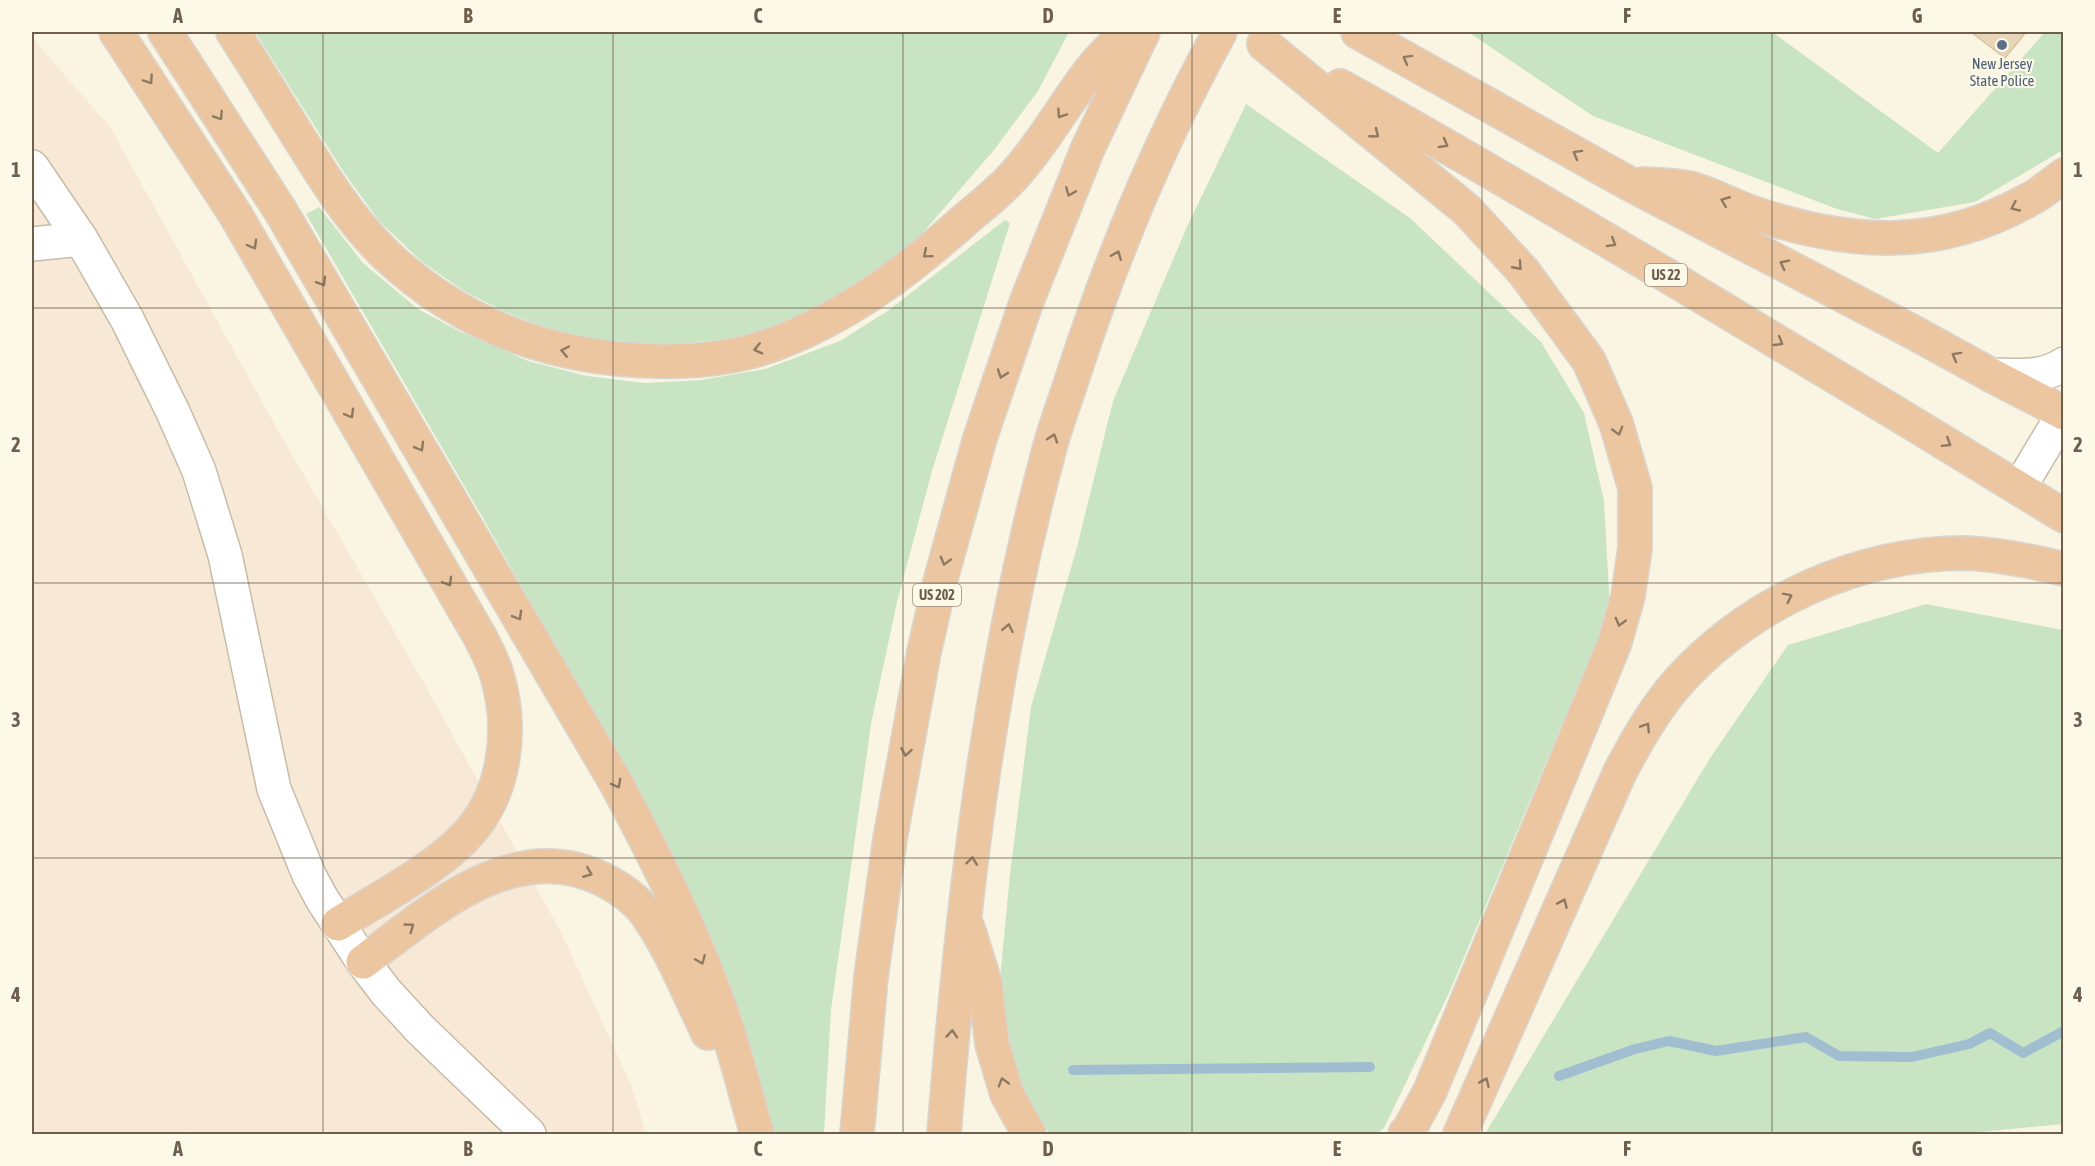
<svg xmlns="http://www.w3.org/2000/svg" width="2095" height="1166" viewBox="0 0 2095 1166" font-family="'Asap Condensed',sans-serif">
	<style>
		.commercial { fill: #f8e9d7 }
		.green { fill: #c9e4c3 }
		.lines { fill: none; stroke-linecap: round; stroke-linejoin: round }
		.stream { stroke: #a1bed0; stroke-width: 10 }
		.building { fill: #e6d5b8; stroke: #dbc4a0; stroke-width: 1.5 }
		.minor-casing { stroke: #c6bca8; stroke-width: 36 }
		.highway-casing { stroke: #d9d5d0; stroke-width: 36 }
		.minor { stroke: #fff; stroke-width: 33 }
		.highway { stroke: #ecc6a0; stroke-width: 33 }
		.oneway { stroke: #8d7961 }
		.grid { fill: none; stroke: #6d5f4c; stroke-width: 1.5; stroke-opacity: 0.55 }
		.service-dot { fill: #5c6f8a; stroke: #fcf9e8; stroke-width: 2 }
		.labels { text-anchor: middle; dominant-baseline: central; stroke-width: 4.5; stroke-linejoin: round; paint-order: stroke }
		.shield { fill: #fcf9e8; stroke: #988d7b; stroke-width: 1.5 }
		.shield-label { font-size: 14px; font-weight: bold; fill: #6d5f4c }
		.service-label { font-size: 15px; fill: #4e5e75; stroke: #fcf9e8 }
		.neatline { fill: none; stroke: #6d5f4c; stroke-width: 2 }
		.grid-label { font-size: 20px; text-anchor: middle; font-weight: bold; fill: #6d5f4c }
	</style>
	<rect width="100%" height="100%" fill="#f9f5e2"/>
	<path class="commercial" d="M32,38L110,127L275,425L428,690L562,934L632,1087L646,1134H32Z"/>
	<path class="green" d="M255,32H1069L1038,91L994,150L907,251L833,304L790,323L738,338L653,346L613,344L564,335L503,311L464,291L421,261L379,221L345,174Z
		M1468,32H1772L1938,153L2045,32H2063V150L1975,202L1875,219L1837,209L1593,116Z
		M1246,104L1410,218L1541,342L1584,413L1604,501L1610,610L1449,993L1384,1128L1377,1134H1050L1028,1104L997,1011L1010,874L1031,707L1077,547L1113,401L1186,229Z
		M319,207L363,263L418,309L457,330L528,361L587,376L645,383L701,380L765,369L840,341L889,310L1005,220L1010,223L932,471L897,602L871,724L831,1010L824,1134H775L746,1037L626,772L483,518L306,214Z
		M1926,604L2063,630V1124L1959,1134H1485L1710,758L1788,645Z"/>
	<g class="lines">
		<path class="stream" d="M1073,1070L1370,1067
			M1559,1076L1635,1049L1669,1041L1716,1051L1806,1037L1839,1056L1912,1057L1969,1044L1990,1033L2023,1053L2064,1031"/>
	</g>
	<path class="building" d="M1971,32H2026L2005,58Z"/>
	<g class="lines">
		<defs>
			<path id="minor" d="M32,167L81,239L127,319L173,412L199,471L225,555L274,789L309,875L322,899L363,962L386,992L420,1029L529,1134
				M32,244L81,239
				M1991,375C2016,375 2042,379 2064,364
				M2019,488L2064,413"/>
			<path id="highway" d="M116,32L235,214L479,635C485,647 492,659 496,672C514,728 506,797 463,839C432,871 376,900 338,924
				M165,32L280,210L616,783C660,865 702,949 730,1038C740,1070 748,1102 757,1134
				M233,32C255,66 276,101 298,136C324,178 350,220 385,254C461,326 552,359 656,361C694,362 735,358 772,345C847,317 908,271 967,218C980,207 994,196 1007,183C1041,148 1064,104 1094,66C1104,54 1116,43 1126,32
				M1358,32L1628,183L1911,331L1991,375L2064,413
				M1264,44L1467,210L1523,271L1589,361L1616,423L1635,488V548L1628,596L1614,645L1430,1091L1410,1128L1405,1134
				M1340,86C1454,149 1566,216 1678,282C1807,359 1936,437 2064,516
				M1644,184C1659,185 1675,185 1689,188C1712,194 1732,206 1753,213C1850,246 1939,251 2030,199C2042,193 2053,183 2064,175
				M968,928L985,983L992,1044L1007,1094L1029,1134
				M363,962C430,912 513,835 602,879C618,887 634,897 645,912C671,948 688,992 708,1033
				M857,1134L871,977L890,839L924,652L940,582L980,438L1026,303L1088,148L1143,32
				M944,1134C962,907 988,679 1047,458C1054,428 1066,399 1075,370C1113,254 1161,139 1220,32
				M1460,1134L1620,772C1637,740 1655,708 1679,681C1751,602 1858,553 1965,553C1998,554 2031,561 2064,569"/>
		</defs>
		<use href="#minor" class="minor-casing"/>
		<use href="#highway" class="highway-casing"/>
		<use href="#minor" class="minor"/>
		<use href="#highway" class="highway"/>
	</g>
	<defs><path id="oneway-chevron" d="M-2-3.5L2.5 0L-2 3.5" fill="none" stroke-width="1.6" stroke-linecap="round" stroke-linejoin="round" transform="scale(1.5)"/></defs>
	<g class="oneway">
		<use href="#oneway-chevron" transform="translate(1407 59) rotate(-151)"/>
		<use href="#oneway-chevron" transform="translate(149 80) rotate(56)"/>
		<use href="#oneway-chevron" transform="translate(1061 114) rotate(124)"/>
		<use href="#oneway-chevron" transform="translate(219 116) rotate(57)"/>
		<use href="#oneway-chevron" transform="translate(1375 134) rotate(39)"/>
		<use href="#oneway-chevron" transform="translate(1444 144) rotate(30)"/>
		<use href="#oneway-chevron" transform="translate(1577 154) rotate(-151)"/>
		<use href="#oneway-chevron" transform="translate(1070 192) rotate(112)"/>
		<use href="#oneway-chevron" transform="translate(1725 201) rotate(-158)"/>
		<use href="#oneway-chevron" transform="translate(2015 207) rotate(155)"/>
		<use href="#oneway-chevron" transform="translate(1612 243) rotate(31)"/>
		<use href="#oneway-chevron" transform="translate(253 245) rotate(60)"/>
		<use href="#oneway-chevron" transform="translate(927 254) rotate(140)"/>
		<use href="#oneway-chevron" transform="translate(1117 255) rotate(-68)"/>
		<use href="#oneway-chevron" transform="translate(1784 264) rotate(-153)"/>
		<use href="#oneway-chevron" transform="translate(1518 266) rotate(48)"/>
		<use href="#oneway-chevron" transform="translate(322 282) rotate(59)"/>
		<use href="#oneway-chevron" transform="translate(1779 342) rotate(31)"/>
		<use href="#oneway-chevron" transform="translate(758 349) rotate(167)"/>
		<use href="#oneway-chevron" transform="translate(565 351) rotate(-168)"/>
		<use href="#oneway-chevron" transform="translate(1956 356) rotate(-151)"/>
		<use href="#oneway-chevron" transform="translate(1002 374) rotate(109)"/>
		<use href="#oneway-chevron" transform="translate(350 414) rotate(60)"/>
		<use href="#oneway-chevron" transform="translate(1618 431) rotate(74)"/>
		<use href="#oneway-chevron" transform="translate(1053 438) rotate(-72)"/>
		<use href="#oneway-chevron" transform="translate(1947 443) rotate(32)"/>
		<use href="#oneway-chevron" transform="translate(420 447) rotate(60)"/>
		<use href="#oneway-chevron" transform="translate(945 561) rotate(106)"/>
		<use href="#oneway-chevron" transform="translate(448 582) rotate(60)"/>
		<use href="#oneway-chevron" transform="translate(1788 597) rotate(-26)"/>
		<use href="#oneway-chevron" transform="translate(518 616) rotate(60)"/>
		<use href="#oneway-chevron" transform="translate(1620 622) rotate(105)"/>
		<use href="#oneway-chevron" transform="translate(1008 628) rotate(-79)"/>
		<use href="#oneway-chevron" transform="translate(1646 727) rotate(-57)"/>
		<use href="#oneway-chevron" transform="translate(906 752) rotate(100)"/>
		<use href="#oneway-chevron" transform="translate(617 784) rotate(61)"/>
		<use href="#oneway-chevron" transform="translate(972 861) rotate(-83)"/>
		<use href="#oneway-chevron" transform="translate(588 873) rotate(22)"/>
		<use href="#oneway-chevron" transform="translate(1563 903) rotate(-66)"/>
		<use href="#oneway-chevron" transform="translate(410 927) rotate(-36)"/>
		<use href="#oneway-chevron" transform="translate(701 960) rotate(68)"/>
		<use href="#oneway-chevron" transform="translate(952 1034) rotate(-86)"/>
		<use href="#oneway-chevron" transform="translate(1003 1082) rotate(-106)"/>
		<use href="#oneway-chevron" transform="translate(1485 1082) rotate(-66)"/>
	</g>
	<path class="grid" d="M323,32V1134M613,32V1134M903,32V1134M1192,32V1134M1482,32V1134M1772,32V1134M32,308H2064M32,583H2064M32,858H2064"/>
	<circle class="service-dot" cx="2002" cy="45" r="6"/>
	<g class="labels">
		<g class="shield">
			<rect x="1645" y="264" width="42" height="22" rx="4.5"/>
			<rect x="913" y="584" width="48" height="22" rx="4.5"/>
		</g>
		<g class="shield-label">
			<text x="1666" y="275">US 22</text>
			<text x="937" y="595">US 202</text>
		</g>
		<g class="service-label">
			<text x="2002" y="63">New Jersey<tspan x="2002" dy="17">State Police</tspan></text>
		</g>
	</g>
	<rect width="2095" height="1166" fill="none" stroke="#fcf9e8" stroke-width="66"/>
	<rect x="33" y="33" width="2029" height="1100" class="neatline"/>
	<g class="grid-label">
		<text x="178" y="23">A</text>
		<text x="468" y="23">B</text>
		<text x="758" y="23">C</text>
		<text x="1048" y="23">D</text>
		<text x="1337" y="23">E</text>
		<text x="1627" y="23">F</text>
		<text x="1917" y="23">G</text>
		<text x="16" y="177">1</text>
		<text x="2078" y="177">1</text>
		<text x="16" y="452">2</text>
		<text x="2078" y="452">2</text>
		<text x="16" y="727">3</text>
		<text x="2078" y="727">3</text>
		<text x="16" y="1002">4</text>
		<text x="2078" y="1002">4</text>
		<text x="178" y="1156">A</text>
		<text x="468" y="1156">B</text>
		<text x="758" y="1156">C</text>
		<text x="1048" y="1156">D</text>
		<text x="1337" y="1156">E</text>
		<text x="1627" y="1156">F</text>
		<text x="1917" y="1156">G</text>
	</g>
</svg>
